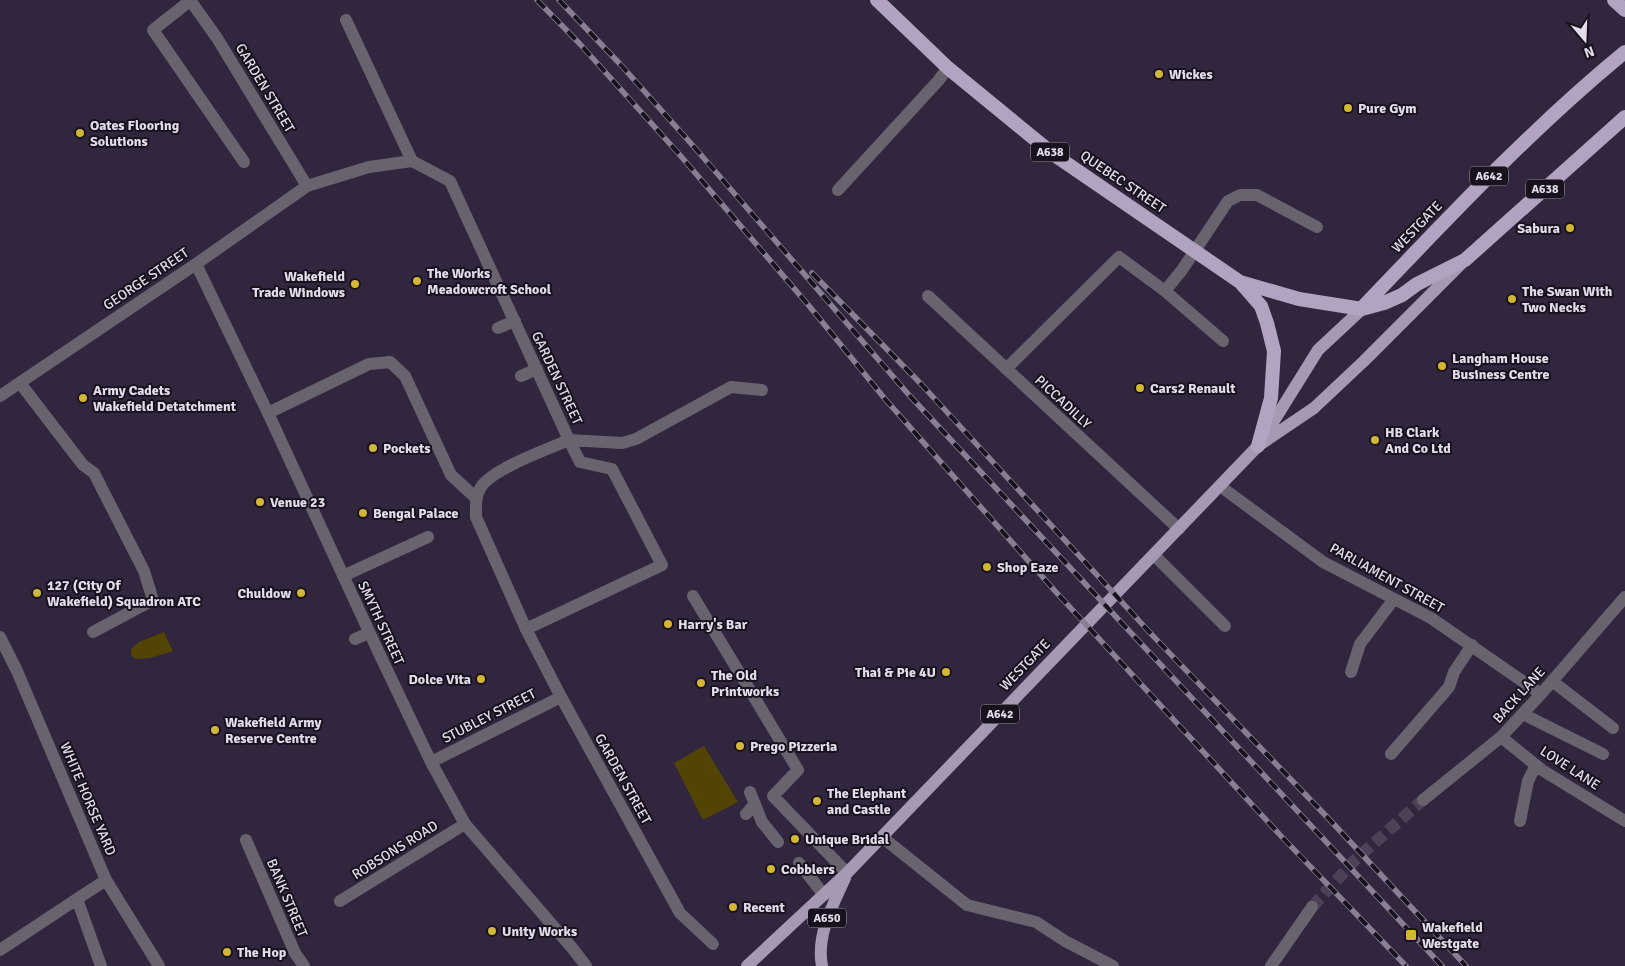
<svg xmlns="http://www.w3.org/2000/svg" width="1625" height="966" viewBox="0 0 1625 966" font-family="Signika,sans-serif">
	<style>
		.green { fill: #524503 }
		.lines { fill: none; stroke-linecap: round; stroke-linejoin: round }
		.minor-tunnel { stroke: #4d4158; stroke-width: 12; stroke-dasharray: 12 6; stroke-linecap: butt }
		.service { stroke: #696370; stroke-width: 12 }
		.minor { stroke: #696370; stroke-width: 12 }
		.primary { stroke: #a699b3; stroke-width: 12 }
		.trunk { stroke: #b2a4c0; stroke-width: 14 }
		.rail-casing { stroke: #897f93; stroke-width: 5.5 }
		.rail { stroke: #17121d; stroke-width: 4; stroke-dasharray: 11; stroke-linecap: butt }
		.poi-dot { fill: #d3b635; stroke: #17121d; stroke-width: 2 }
		.labels { text-anchor: middle; dominant-baseline: central; stroke-width: 4; stroke-linejoin: round; paint-order: stroke }
		.shield { fill: #17121d; stroke: #a69fae; stroke-width: 1 }
		.shield-label { font-size: 12px; font-weight: bold; fill: #e4dcec }
		.poi-label { font-size: 14px; font-weight: bold; fill: #e4dcec; stroke: #17121d; text-anchor: start }
		.street-label { font-size: 14px; fill: #e4dcec; stroke: #17121d }
	</style>
	<rect width="100%" height="100%" fill="#32263e"/>
	<path class="green" d="M164,632L173,651L150,658L136,659L131,655V649L139,642Z
		M704,746L738,802L703,820L674,763Z"/>
	<g class="lines">
		<path class="minor-tunnel" d="M1312,907L1355,860L1423,800"/>
		<path class="service" d="M191,0L153,30L244,162
			M346,20L412,161
			M838,190L938,81L948,68
			M1165,291L1223,341
			M498,328L515,321
			M1006,369L1119,257L1165,291L1182,270L1228,201L1240,195H1257L1317,227
			M521,376L537,369
			M20,383L83,465L94,473L144,571L153,600L93,632
			M268,413L369,364L390,362L405,376L451,475L476,498
			M1154,555L1225,626
			M343,576L428,537
			M693,596L798,770L773,796L847,873
			M526,629L662,565L612,469L580,462L569,440L622,443L636,439L731,387L762,390
			M0,637L17,671L106,880L159,966
			M355,639L369,633
			M1351,672L1360,644L1394,599
			M1552,681L1613,728
			M561,697L680,913L713,944
			M1523,714L1603,754
			M1391,754L1449,687L1454,672L1472,645
			M750,792L762,822L778,842
			M746,814L755,804
			M1520,821L1528,781L1536,765
			M882,837L967,905L1036,922L1065,941L1113,966
			M246,840L295,953L304,966
			M799,863L824,895
			M77,899L106,880
			M340,901L465,824
			M0,950L77,899L101,966"/>
		<path class="minor" d="M190,0L217,38L307,186L369,167L412,161L450,181L569,440C548,449 492,469 481,487C475,496 476,506 476,517L526,629L561,697L431,762
			M196,264L268,413L378,651L431,762L465,824L573,949L586,966
			M928,296L1179,529
			M0,396L196,264L307,186
			M1220,486L1323,562L1431,618L1541,694
			M1501,737L1542,770L1625,821
			M1423,800L1501,737L1541,694L1625,597
			M1271,966L1312,907"/>
		<path class="primary" d="M1262,440L1318,350L1362,309
			M747,966L847,873L1258,446L1314,408L1364,361L1461,264
			M822,966C816,935 833,905 845,878"/>
		<path class="trunk" d="M877,0L948,68L1053,154L1240,282L1299,299L1362,309L1384,303L1402,295L1417,284L1465,260L1625,117
			M1614,0L1625,10
			M1240,282L1261,306L1267,323L1274,351L1271,398L1258,446
			M1362,308C1447,219 1530,130 1625,52"/>
		<defs>
			<path id="rail" d="M537,0L579,43L679,154L810,307L885,399L1055,591L1281,836L1406,966
				M559,0L620,64L695,148L909,395L1442,966
				M812,273L922,385L1154,637L1328,818L1466,966"/>
		</defs>
		<use href="#rail" class="rail-casing"/>
		<use href="#rail" class="rail"/>
	</g>
	<g class="poi-dot">
		<circle cx="1159" cy="74" r="5"/>
		<circle cx="1348" cy="108" r="5"/>
		<circle cx="80" cy="133" r="5"/>
		<circle cx="1570" cy="228" r="5"/>
		<circle cx="417" cy="281" r="5"/>
		<circle cx="355" cy="284" r="5"/>
		<circle cx="1512" cy="299" r="5"/>
		<circle cx="1442" cy="366" r="5"/>
		<circle cx="1140" cy="388" r="5"/>
		<circle cx="83" cy="398" r="5"/>
		<circle cx="1375" cy="440" r="5"/>
		<circle cx="373" cy="448" r="5"/>
		<circle cx="260" cy="502" r="5"/>
		<circle cx="363" cy="513" r="5"/>
		<circle cx="987" cy="567" r="5"/>
		<circle cx="37" cy="593" r="5"/>
		<circle cx="301" cy="593" r="5"/>
		<circle cx="668" cy="624" r="5"/>
		<circle cx="946" cy="672" r="5"/>
		<circle cx="481" cy="679" r="5"/>
		<circle cx="701" cy="683" r="5"/>
		<circle cx="215" cy="730" r="5"/>
		<circle cx="740" cy="746" r="5"/>
		<circle cx="817" cy="801" r="5"/>
		<circle cx="795" cy="839" r="5"/>
		<circle cx="771" cy="869" r="5"/>
		<circle cx="733" cy="907" r="5"/>
		<circle cx="492" cy="931" r="5"/>
		<rect x="1405" y="929" width="12" height="12" rx="2.5"/>
		<circle cx="227" cy="952" r="5"/>
	</g>
	<g class="labels">
		<g class="shield">
			<rect x="1031" y="142.5" width="38" height="19" rx="4"/>
			<rect x="1470" y="166.5" width="38" height="19" rx="4"/>
			<rect x="1526" y="179.5" width="38" height="19" rx="4"/>
			<rect x="981" y="704.5" width="38" height="19" rx="4"/>
			<rect x="808" y="908.5" width="38" height="19" rx="4"/>
		</g>
		<g class="shield-label">
			<text x="1050" y="152">A638</text>
			<text x="1489" y="176">A642</text>
			<text x="1545" y="189">A638</text>
			<text x="1000" y="714">A642</text>
			<text x="827" y="918">A650</text>
		</g>
		<g class="poi-label">
			<text x="1169" y="74">Wickes</text>
			<text x="1358" y="108">Pure Gym</text>
			<text x="90" y="125">Oates Flooring<tspan x="90" dy="16">Solutions</tspan></text>
			<text x="1560" y="228" text-anchor="end">Sabura</text>
			<text x="427" y="273">The Works<tspan x="427" dy="16">Meadowcroft School</tspan></text>
			<text x="345" y="276" text-anchor="end">Wakefield<tspan x="345" dy="16">Trade Windows</tspan></text>
			<text x="1522" y="291">The Swan With<tspan x="1522" dy="16">Two Necks</tspan></text>
			<text x="1452" y="358">Langham House<tspan x="1452" dy="16">Business Centre</tspan></text>
			<text x="1150" y="388">Cars2 Renault</text>
			<text x="93" y="390">Army Cadets<tspan x="93" dy="16">Wakefield Detatchment</tspan></text>
			<text x="1385" y="432">HB Clark<tspan x="1385" dy="16">And Co Ltd</tspan></text>
			<text x="383" y="448">Pockets</text>
			<text x="270" y="502">Venue 23</text>
			<text x="373" y="513">Bengal Palace</text>
			<text x="997" y="567">Shop Eaze</text>
			<text x="47" y="585">127 (City Of<tspan x="47" dy="16">Wakefield) Squadron ATC</tspan></text>
			<text x="291" y="593" text-anchor="end">Chuldow</text>
			<text x="678" y="624">Harry's Bar</text>
			<text x="936" y="672" text-anchor="end">Thai &amp; Pie 4U</text>
			<text x="711" y="675">The Old<tspan x="711" dy="16">Printworks</tspan></text>
			<text x="471" y="679" text-anchor="end">Dolce Vita</text>
			<text x="225" y="722">Wakefield Army<tspan x="225" dy="16">Reserve Centre</tspan></text>
			<text x="750" y="746">Prego Pizzeria</text>
			<text x="827" y="793">The Elephant<tspan x="827" dy="16">and Castle</tspan></text>
			<text x="805" y="839">Unique Bridal</text>
			<text x="781" y="869">Cobblers</text>
			<text x="743" y="907">Recent</text>
			<text x="1422" y="927">Wakefield<tspan x="1422" dy="16">Westgate</tspan></text>
			<text x="502" y="931">Unity Works</text>
			<text x="237" y="952">The Hop</text>
		</g>
		<g class="street-label">
			<text transform="translate(265 88) rotate(59)">GARDEN STREET</text>
			<text transform="translate(1123 182) rotate(34)">QUEBEC STREET</text>
			<text transform="translate(1417 227) rotate(-46)">WESTGATE</text>
			<text transform="translate(146 279) rotate(-34)">GEORGE STREET</text>
			<text transform="translate(557 378) rotate(65)">GARDEN STREET</text>
			<text transform="translate(1063 402) rotate(43)">PICCADILLY</text>
			<text transform="translate(1387 578) rotate(29)">PARLIAMENT STREET</text>
			<text transform="translate(381 623) rotate(65)">SMYTH STREET</text>
			<text transform="translate(1025 665) rotate(-46)">WESTGATE</text>
			<text transform="translate(1519 695) rotate(-48)">BACK LANE</text>
			<text transform="translate(489 716) rotate(-27)">STUBLEY STREET</text>
			<text transform="translate(1570 768) rotate(33)">LOVE LANE</text>
			<text transform="translate(623 779) rotate(61)">GARDEN STREET</text>
			<text transform="translate(88 799) rotate(67)">WHITE HORSE YARD</text>
			<text transform="translate(395 850) rotate(-32)">ROBSONS ROAD</text>
			<text transform="translate(287 898) rotate(67)">BANK STREET</text>
		</g>
	</g>
	<g transform="translate(1585 40) rotate(161)" stroke="#17121d" stroke-width="4" paint-order="stroke">
	<path d="M0-4L9 19L0 12L-9 19Z" fill="#e4dcec"/>
	<text y="-8" font-size="14" font-weight="bold" text-anchor="middle" fill="#e4dcec">N</text>
	</g>
</svg>
